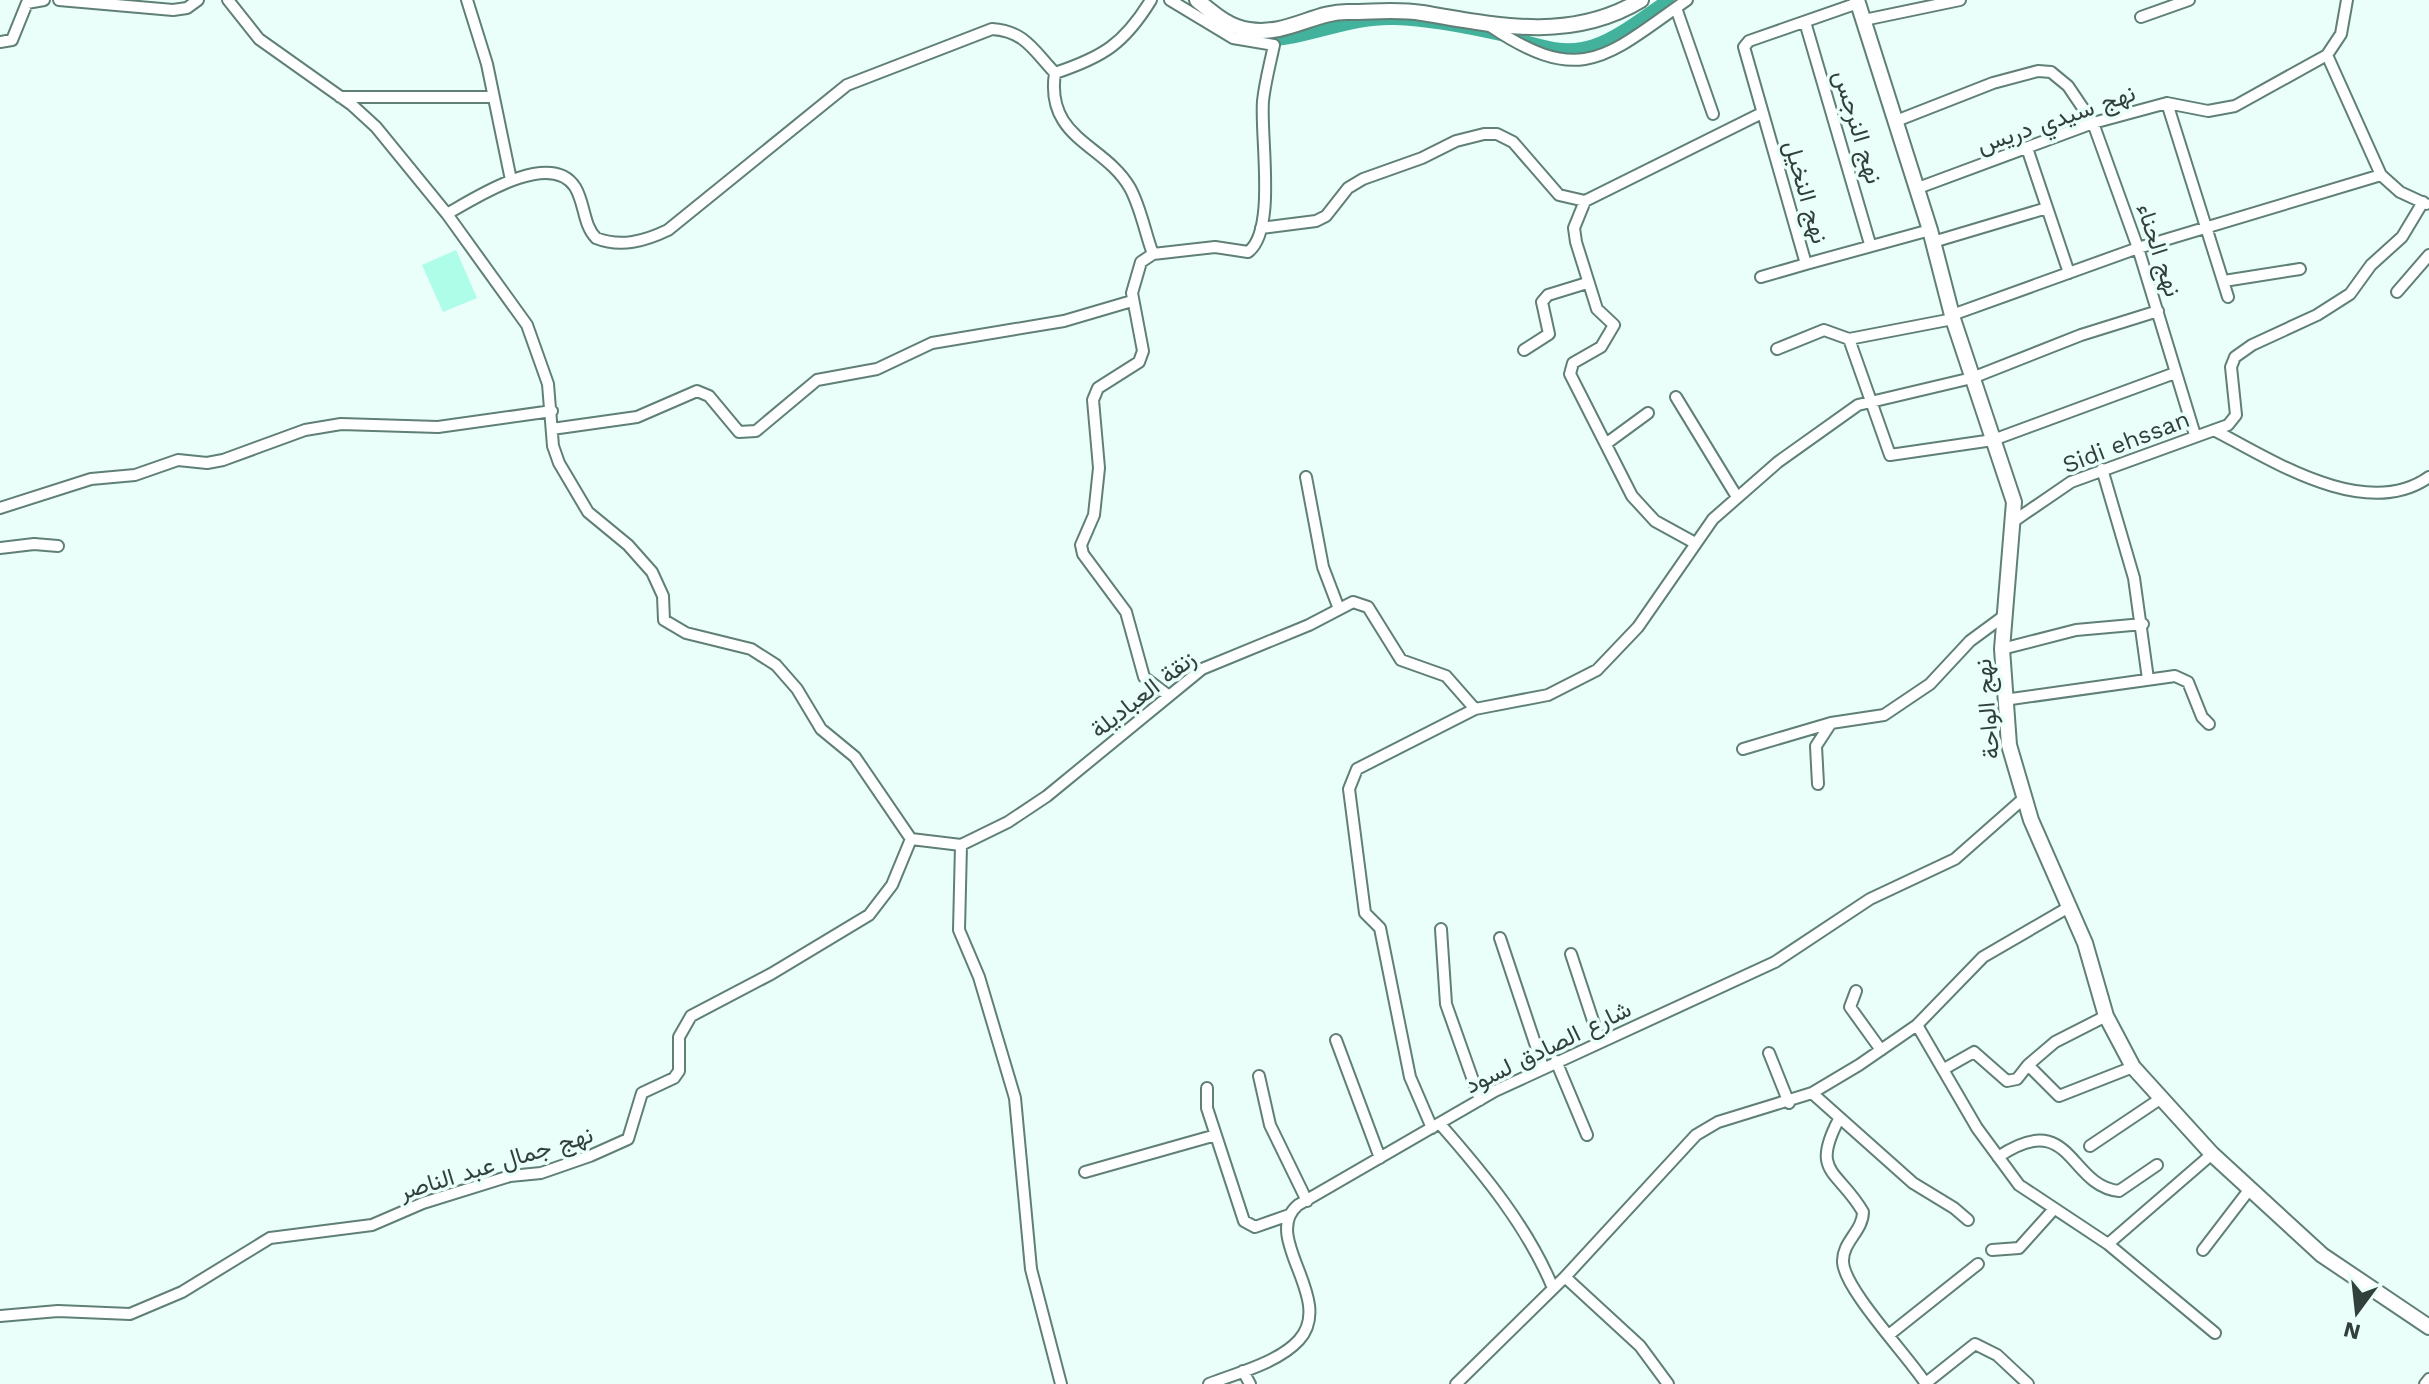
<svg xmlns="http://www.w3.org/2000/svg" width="2429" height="1384" viewBox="0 0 2429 1384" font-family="'Work Sans',Vazirmatn,sans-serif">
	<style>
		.green { fill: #aefde9 }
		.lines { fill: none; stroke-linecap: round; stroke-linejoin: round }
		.canal { stroke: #43b29c; stroke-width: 12 }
		.street-casing { stroke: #5f7f77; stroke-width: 14 }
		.secondary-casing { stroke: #5f7f77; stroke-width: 18 }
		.street { stroke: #fff; stroke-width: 10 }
		.secondary { stroke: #fff; stroke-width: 14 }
		.labels { text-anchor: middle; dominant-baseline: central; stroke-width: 7; stroke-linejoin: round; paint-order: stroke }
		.street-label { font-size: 24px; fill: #32403c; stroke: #eafff9 }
	</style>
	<rect width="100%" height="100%" fill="#eafff9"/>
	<path class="green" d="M456,250L477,298L443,312L422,265Z"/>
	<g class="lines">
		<path class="canal" d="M1262,41C1307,40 1350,17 1395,19C1430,20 1470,28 1505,36C1537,43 1561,56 1594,45C1620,36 1645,15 1668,0"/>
		<defs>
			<path id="street" d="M59,0L173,10L187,8L198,0
				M228,0L259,39L352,105L376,127L447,214L527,325L548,384L553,446L559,463L588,512L628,545L652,572L663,596L664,620L686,633L751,649L776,665L797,689L821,729L855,757L911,839L961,845L959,930L979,977L1015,1098L1031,1269L1061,1384
				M467,0L487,64L511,180
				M1858,3L1749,41L1744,47L1806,264L1930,230
				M1676,8L1713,114
				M2141,17L2189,0
				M1864,20L1960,0
				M1805,22L1870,244
				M1490,26C1582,88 1607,56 1687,0
				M0,42L12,40L27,3L44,0
				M2327,55L2381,175L2400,192L2426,204
				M1055,73C1045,139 1105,144 1130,188C1141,208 1145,233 1153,254
				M340,97H493
				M2167,103L2228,297
				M1896,121L1993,83L2038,71L2051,72L2068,86L2093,123L2138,248L2195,435
				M2027,148L2069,273
				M1918,188L2093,123L2167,103L2208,111L2235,106L2327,55L2341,34L2347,0
				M1585,201L1574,228L1576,242L1597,309L1614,325L1601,347L1573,363L1570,374L1632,496L1655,521L1695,543
				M447,214C475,198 550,149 575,187C585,203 583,225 596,238C621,248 645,241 668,230L847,85L992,29C1025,31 1034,51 1055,73C1103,57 1124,44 1151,0
				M1261,228L1316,221L1326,216L1348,188L1363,179L1422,158L1456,141L1484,134H1497L1513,142L1559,195L1585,201L1762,113
				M1933,242L2047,208
				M1761,277L1806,264
				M2224,281L2300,269
				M2397,292L2429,255
				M1952,315L2138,248L2381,175
				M1953,319L1849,339L1890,455L1993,440L2175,373
				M1777,349L1824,330L1849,339
				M1524,350L1549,334L1542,302L1548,295L1587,283
				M1676,397L1737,497
				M552,429L637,417L697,391L709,396L739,432L756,431L817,380L877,369L932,343L1064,321L1132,301
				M2214,430C2271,460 2366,522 2429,477
				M1607,443L1648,413
				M2102,469L2134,578L2148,679
				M1306,477L1323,567L1339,609
				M0,508L91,479L135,475L178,460L207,463L223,460L305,430L341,424L438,427L552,411
				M2014,521L2071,482L2228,425L2236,415L2231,367L2235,357L2252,345L2317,315L2350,294L2371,265L2402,237L2423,202
				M0,548L34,544L58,546
				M2002,649L2076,630L2143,624
				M1169,696L1144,677L1126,612L1083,554L1081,545L1094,515L1099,468L1093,400L1098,388L1139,362L1143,351L1132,293L1141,262L1153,254L1215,247L1248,252C1277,231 1260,136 1263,101C1265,82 1270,64 1274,45L1233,38L1170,0
				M2004,700L2175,676L2188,682L2202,717L2209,724
				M1743,749L1831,723L1884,715L1930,684L1970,641L2004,616
				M1818,784L1816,746L1831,723
				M961,845L1008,822L1047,796L1202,669L1309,625L1353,602L1368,607L1401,660L1446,676L1475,709
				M1441,929L1446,1004L1480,1100
				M1500,938L1543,1067
				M1571,954L1600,1042
				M1856,991L1850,1007L1881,1050
				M1917,1025L1977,1128L2019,1185L2108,1244L2215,1333
				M1336,1040L1380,1158
				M1769,1053L1789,1103
				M1556,1061L1587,1135
				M2028,1065L2055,1042L2106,1016
				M1944,1069L1974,1052L2007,1081L2017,1079L2028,1065L2059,1096L2133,1067
				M1259,1076L1270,1125L1307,1201
				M1207,1088V1108L1244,1221L1255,1227L1289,1215
				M1812,1093L1913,1183L1954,1208L1968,1220
				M1839,1119C1810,1174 1838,1169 1863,1212C1863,1231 1842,1242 1843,1262C1844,1289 1908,1356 1926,1384
				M1440,1124C1484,1174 1527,1226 1553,1288
				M1432,1128L1410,1077L1380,928L1365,913L1349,789L1357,769L1475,709L1548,695L1597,670L1638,627L1713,519L1778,462L1858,405L1972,378L2081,335L2158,311
				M2090,1146L2160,1099
				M1998,1157C2072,1107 2068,1186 2119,1191L2157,1165
				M1085,1172L1216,1135
				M2108,1244L2212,1154
				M1992,1250L2019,1248L2054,1209
				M2203,1250L2249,1190
				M1565,1277L1640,1346L1668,1384
				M0,1316L58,1311L130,1314L182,1292L270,1238L372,1225L423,1203L510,1176L541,1173L590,1156L628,1139L642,1093L674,1078L679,1071V1037L691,1016L771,974L869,915L892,885L911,839
				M1890,1334L1978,1264
				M1243,1371L1250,1384
				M1926,1383L1975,1344L1997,1355L2028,1384
				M1209,1384C1237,1373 1278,1363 1299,1340C1336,1299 1260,1237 1298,1205L1495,1091L1775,962L1870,899L1955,859L2023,799
				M1456,1384L1565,1277L1696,1135L1718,1122L1812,1093L1859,1065L1917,1025L1983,957L2069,907
				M2425,1384L2429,1379"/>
			<path id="secondary" d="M1197,0C1213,13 1228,27 1249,30C1287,36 1315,11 1349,12C1374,12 1398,9 1422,13C1497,26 1572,42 1641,0
				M1857,0L1930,230L1953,319L2014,502L2002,649L2009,745L2031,820L2085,943L2106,1016L2133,1067L2212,1154L2322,1255L2429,1327"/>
		</defs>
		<use href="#street" class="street-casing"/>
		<use href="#secondary" class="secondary-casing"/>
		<use href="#street" class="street"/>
		<use href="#secondary" class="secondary"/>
	</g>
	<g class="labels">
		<g class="street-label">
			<text transform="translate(2056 119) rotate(-19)">نهج سيدي دريس</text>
			<text transform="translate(1858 127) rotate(73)">نهج النرجس</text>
			<text transform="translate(1806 192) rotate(74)">نهج النخيل</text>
			<text transform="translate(2159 250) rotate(72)">نهج الحناء</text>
			<text transform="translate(2126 442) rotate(-21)">Sidi ehssan</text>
			<text transform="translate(1143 694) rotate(-38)">زنقة العباديلة</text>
			<text transform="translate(1987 709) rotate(-95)">نهج الواحة</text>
			<text transform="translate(1548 1047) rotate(-26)">شارع الصادق لسود</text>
			<text transform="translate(496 1163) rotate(-17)">نهج جمال عبد الناصر</text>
		</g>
	</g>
	<g transform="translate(2357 1312) rotate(195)" stroke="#eafff9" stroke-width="6" paint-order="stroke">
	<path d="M0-6L14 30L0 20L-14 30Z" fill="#32403c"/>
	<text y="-12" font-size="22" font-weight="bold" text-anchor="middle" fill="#32403c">N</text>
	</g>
</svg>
